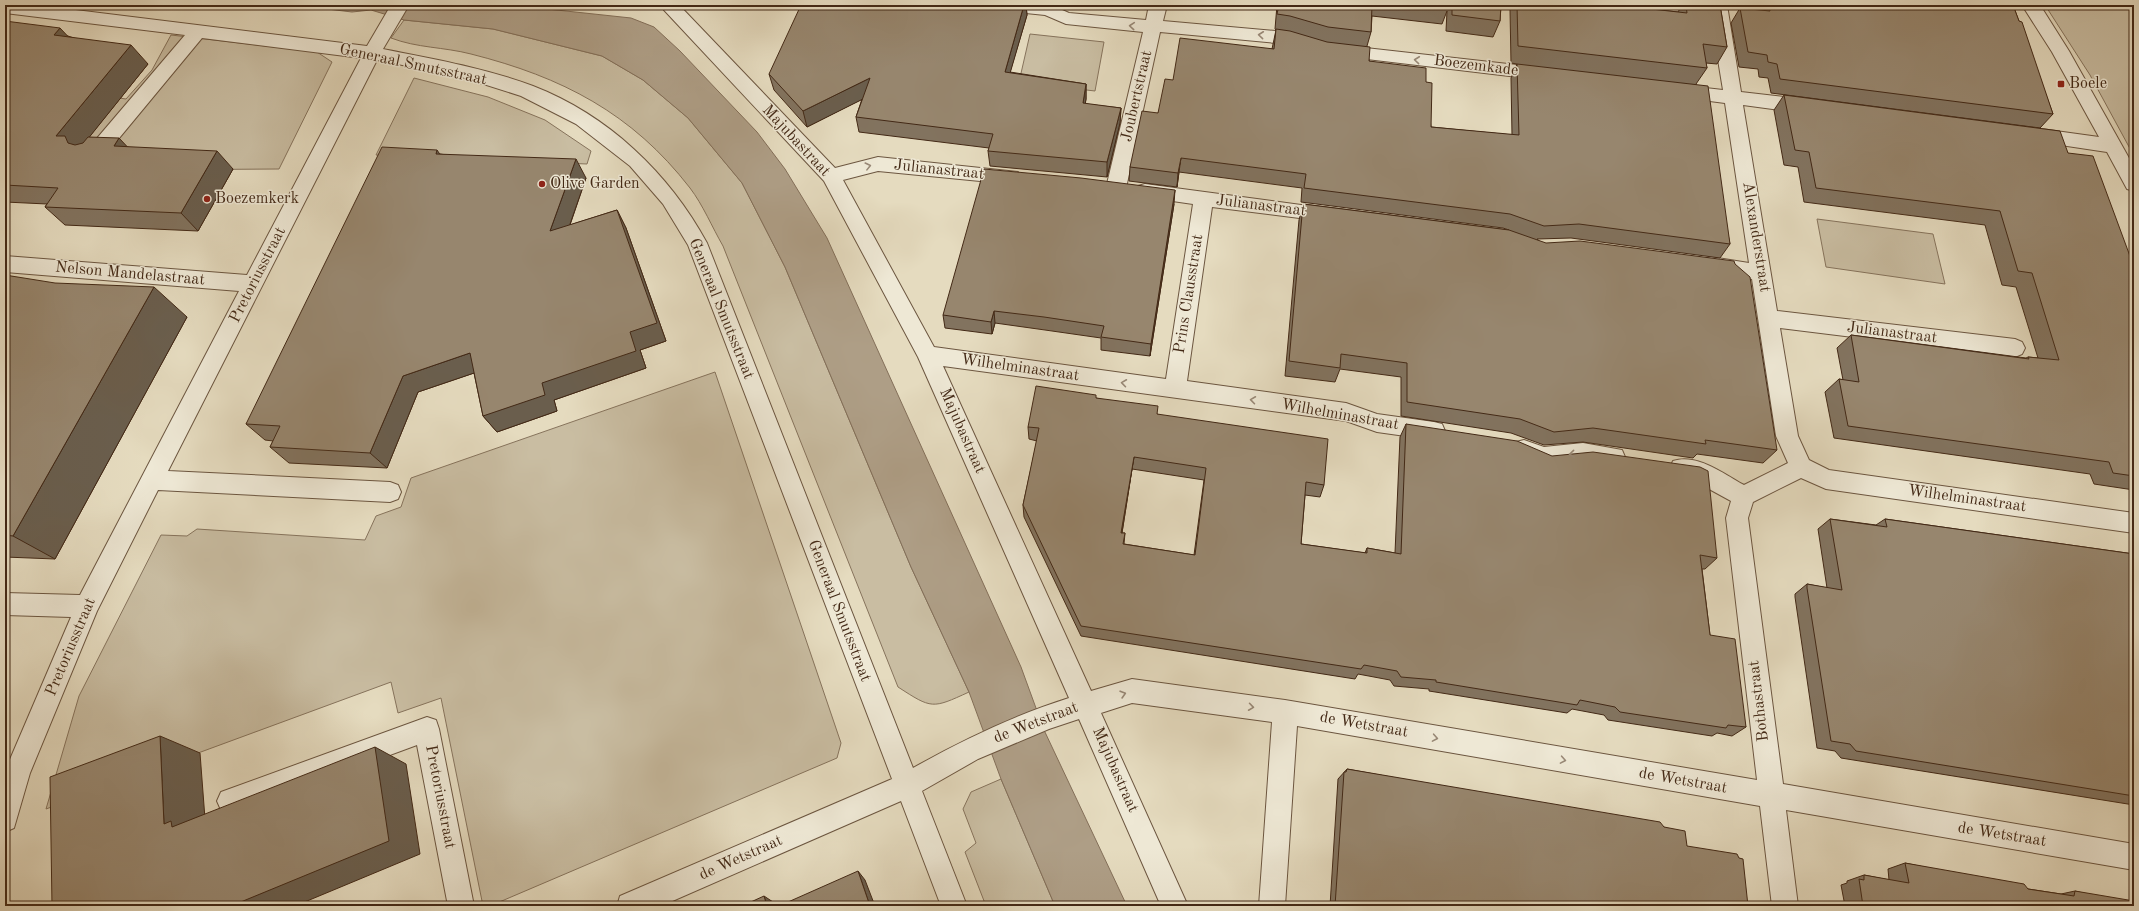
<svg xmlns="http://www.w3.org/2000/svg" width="2139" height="911" viewBox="0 0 2139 911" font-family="'Old Standard TT',serif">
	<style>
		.green { fill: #c9bda2; stroke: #86735c }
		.water { fill: #ae9e86; stroke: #836f59 }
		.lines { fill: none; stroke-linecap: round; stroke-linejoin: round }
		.minor-casing { stroke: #6c5640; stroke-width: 2 }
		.minor { fill: #eee8d5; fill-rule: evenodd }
		.wall { fill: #82735f; stroke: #432916; fill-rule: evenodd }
		.shaded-wall { fill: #6a5e4d; stroke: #432916 }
		.building { fill: #97866e; stroke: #432916; fill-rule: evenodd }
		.oneway { stroke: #988876 }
		.poi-dot { fill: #8f2418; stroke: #eee8d5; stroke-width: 1.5 }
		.labels { text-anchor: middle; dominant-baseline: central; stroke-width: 3; stroke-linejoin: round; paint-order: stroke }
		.street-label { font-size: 16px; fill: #432916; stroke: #eee8d5 }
		.poi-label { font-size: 16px; fill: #432916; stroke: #eee8d5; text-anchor: start }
	</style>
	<rect width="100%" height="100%" fill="#e5dbbf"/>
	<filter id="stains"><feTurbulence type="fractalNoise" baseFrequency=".005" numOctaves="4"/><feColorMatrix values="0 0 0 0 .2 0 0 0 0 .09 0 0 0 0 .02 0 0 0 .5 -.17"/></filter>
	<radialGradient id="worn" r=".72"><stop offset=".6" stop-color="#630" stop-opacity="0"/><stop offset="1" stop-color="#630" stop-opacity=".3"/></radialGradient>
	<path class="green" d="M2045,5H2134V156L2090,75Z
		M404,20L493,29L602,56L643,80L688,118L742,183L785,267L911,567L969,692C932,709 932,709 898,687L723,246C712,227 703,205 690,188C632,113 562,77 471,54C444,47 417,48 391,38Z
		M1030,34L1104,42L1095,91L1019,82Z
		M171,35L317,52L332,62L279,169L123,170L81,137L119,98L126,99L152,70Z
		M414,78L488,97L545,120L591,151L587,164L376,155Z
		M1817,219L1933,234L1945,284L1826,267Z
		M715,372L841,743L837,758L490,906H483L441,698L398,713L391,682L46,809L79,696L161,535L187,536L197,529L365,540L376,516L401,507L411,478Z
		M1001,779L1055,906H986L965,852L976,843L963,809L971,792Z"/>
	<path class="water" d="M294,5H510L631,18L654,27L680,51L757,132L785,169L827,238L1021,667L1044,730L1127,906H1055L1001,779L969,692L911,567L785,267L742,183L688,118L643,80L602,56L493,29L404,20L371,10L352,12Z"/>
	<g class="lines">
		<defs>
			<path id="minor" d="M5,5H35L367,46L391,5H409L383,49C433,59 485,68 533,86C608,115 669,173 707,243L913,768C963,740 1015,715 1069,698L918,357L824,181L664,10L662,5H679L835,168L878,157L1018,172L1020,177L1018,182L1011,184L878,171L843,180L934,347L1166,379L1193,204L1138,196L1135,191L1138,186L1145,184L1338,210L1341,215L1338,220L1331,222L1212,207L1187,381L1346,403L1377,414L1434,422L1442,424L1445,431L1442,438L1434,440L1377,432L1346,421L943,366L1091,691L1132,679L1285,700L1757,780L1726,518L1731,501L1689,478L1673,475L1670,468L1673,461C1697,453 1724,474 1744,485L1788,463L1776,436L1752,279L1704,271L1701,265L1704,259L1711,257L1749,263L1725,103L1679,97L1673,96L1670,91L1673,86L1679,85L1723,90L1709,5H1727L1741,92L1809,100L1815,102L1818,107L1815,112L1809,114L1743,105L1777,311L2015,339L2022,342L2025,348L2022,354L2015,357L1780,328L1798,436L1809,460L1829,470L2134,513V533L1826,489L1801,478L1753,502L1748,518L1783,784L2134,844V870L1786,810L1798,906H1772L1760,806L1297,726L1285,906H1259L1272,722L1132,703L1101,713L1188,906H1161L1079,719L1049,729L978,759L922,791L967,906H941L901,801L661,906H617L620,896L892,779L688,245L663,204L630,166L576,124L521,96L458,76L377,60L168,471L390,482L398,485L401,492L398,499L390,502L158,490L97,611L30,773L14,828L5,832V771L71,617L5,615V593L80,595L239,291L5,272V256L247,275L361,58L202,38L101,160L94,162L87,160L85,155L87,150L185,35L5,13Z
				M997,5H1051L1069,13L1146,20L1149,5H1167L1163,21L1287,32L1310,39L1313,43L1310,47L1304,49L1287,44L1160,32L1126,188L1123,193L1116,195L1109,193L1106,188L1143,32L1066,24L1045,15L1006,11L1000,9Z
				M2022,5H2040L2069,51L2134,167V191L2127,189L2107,152L2027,140L2025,135L2027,130L2034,128L2099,137L2052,52Z
				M1339,45L1543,68L1549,70L1552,74L1549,78L1543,80L1333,55L1330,51L1333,47Z
				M1524,440L1544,447L1583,443L1622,450L1625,457L1622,464L1614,467L1583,463L1543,467L1516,456L1513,449L1516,442Z
				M427,717L436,720L439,729L474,906H448L417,745L230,814L221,810L217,801L221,792Z"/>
		</defs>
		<use href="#minor" class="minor-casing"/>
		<use href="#minor" class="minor"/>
	</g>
	<path class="wall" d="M950,5H1026L1027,15L1010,72L1086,84V99L1085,104L1121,108L1120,123L1107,177L990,166L988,151L989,148L859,132L856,117L862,99L807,127L774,90L769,74L949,7Z
		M1277,5H1501L1500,21L1493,37L1446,31L1447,11L1442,24L1372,16L1371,32L1367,46L1369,61L1426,82L1431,127L1512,135L1511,78L1517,64L1511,63L1510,10L1512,5H1616L1678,12L1682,5H1720L1727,47L1717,64L1706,63L1707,68L1696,84L1730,244L1720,258L1571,238L1537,239L1777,450L1763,463L1697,454L1693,458L1583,442L1544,445L1511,433L1401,416V377L1340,369L1335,382L1285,376L1299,220L1303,204L1509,230L1503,228L1301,202L1302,188L1179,172L1177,187L1129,181L1130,167L1158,113L1173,80L1272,49L1276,30L1275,29Z
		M1757,5H2013L2053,114L2040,128L1771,93L1768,78L1759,77L1758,69L1739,67L1731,23L1740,8L1758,10Z
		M5,21L68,36L148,64L89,137L127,147L233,169L198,231L65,225L45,207L47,204L5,202Z
		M1784,95L2068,153L2134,267V490L2094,484L2090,474L1834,438L1825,392L1839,379L1843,380L1837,348L1851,335L2026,358L2028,357L2038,358L2016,287L2002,285L1985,225L1804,202L1798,167L1784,165L1774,110Z
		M440,154L586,178L570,225L617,210L626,228L666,341L640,350L646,368L554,400L557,411L497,432L483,416L474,373L418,392L387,468L289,463L270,447L273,441L265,440L246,424Z
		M1174,204L1150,356L1101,350V338L1045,330L995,323L992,334L945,328L943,315Z
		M5,275L187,317L55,559L5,557Z
		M1096,398L1157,414L1324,485L1320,497L1305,495L1301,544L1365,553L1367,548L1395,553L1400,437L1406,424L1717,558L1705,569H1702L1710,635L1746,727L1732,736L1717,733L1712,736L1608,720L1604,715L1572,709L1567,713L1429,691V689L1394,686L1390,680L1358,674L1355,679L1081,636L1024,517L1023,505L1037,441L1029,439L1028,427ZM1132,469L1204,480L1194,555L1124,544L1125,533H1122Z
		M1830,519L1876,525L1885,519L2134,554V805L1841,758L1835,751L1817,748L1795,597V594L1807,584L1827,588L1818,529Z
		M1347,769L1664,827L1687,846L1748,906H1330L1338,779Z
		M1905,863L2028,889L2061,894L2075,891L2134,906H1845L1841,885L1847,883V881L1864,875L1889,880L1888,869Z"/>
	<path class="shaded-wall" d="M1024,5H1026L1027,15L1006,87L1005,72Z
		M60,28L78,47L54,35Z
		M131,45L148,64L79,150L56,136Z
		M870,78L873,94L807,127L803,111Z
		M1086,84V99L1083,119V103Z
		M1121,108L1120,123L1107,177V162Z
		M119,138L137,157L114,146Z
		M437,150L450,169L436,154Z
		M217,151L233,169L198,231L181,213Z
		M1181,158L1179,172L1177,187L1178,173Z
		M576,159L586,178L561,250L550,231Z
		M1175,190L1174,204L1150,356L1151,344Z
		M617,210L626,228L666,341L640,350L646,368L554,400L557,411L497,432L483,416L630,332Z
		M154,287L187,317L55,559L13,536Z
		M994,311L995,323L992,334L991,322Z
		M470,353L483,370L418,392L387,468L370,453L403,376Z
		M1134,457L1132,469L1120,545L1121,533Z
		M160,736L200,753L206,832L172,827L164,824Z
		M375,747L406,764L420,854L295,906H231Z
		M858,871L865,880L875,906H870Z
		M764,896L776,904V906H767Z"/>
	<path class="building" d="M801,5H932L949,7L950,5H1024L1005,72L1086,84L1083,103L1121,108L1107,162L988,151L993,134L856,117L870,78L803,111L769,74Z
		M1279,5H1372L1371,32L1328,27L1290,16L1277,14Z
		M1411,5H1447V9Z
		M1452,5H1501L1500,21L1452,15Z
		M1517,5H1616L1687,13L1686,5H1720L1727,47L1703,44L1707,68L1518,46Z
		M1769,5H2013L2019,21L2022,22L2053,114L1780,79L1777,64L1768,62L1767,55L1748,52L1740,8L1770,11Z
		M5,21L60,28L54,35L131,45L56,136H65L68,143L75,145L83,143L88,137L119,138L114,146L217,151L181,213L45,207L58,188L5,185Z
		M1276,29L1290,31L1327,42L1370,47L1369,61L1426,68V82L1432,83L1431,127L1519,135L1517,64L1708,86L1730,244L1579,224L1544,226L1510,214L1304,188L1306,174L1181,158L1178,173L1130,167L1142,111L1158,113L1165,79L1173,80L1180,38L1274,49Z
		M1784,95L2060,131L2068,153L2093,156L2134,267V476L2113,473L2109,462L1848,426L1839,379L1859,382L1851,335L2029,359L2028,357L2059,360L2032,273L2018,271L2000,211L1816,188L1809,152L1795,150Z
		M382,147L437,150L436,154L576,159L550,231L617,210L657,323L630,332L636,351L542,383L545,395L483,416L470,353L403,376L370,453L270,447L280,426L246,424Z
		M984,169L1081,178L1175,190L1151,344L1101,337L1104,326L1044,317L994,311L991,322L943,315Z
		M1303,204L1509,230L1546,243L1580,241L1734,261L1735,264L1750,277L1777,450L1705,440L1706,444L1593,428L1554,432L1520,419L1407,402V363L1341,354L1340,368L1289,361Z
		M5,275L55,283L154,287L13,536L5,535Z
		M1036,386L1096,395V398L1158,406L1157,414L1328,439L1324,485L1306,482L1301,544L1367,553V548L1401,554L1406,424L1517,441L1552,456L1593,452L1700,467L1708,471L1717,558L1700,555L1710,635L1735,639L1746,727L1728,725L1726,728L1620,712L1615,707L1580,700L1577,705L1436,682V680L1401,677L1397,671L1364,665L1361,669L1081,626L1023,505L1039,428L1028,427ZM1134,457L1206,468L1195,555L1123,544L1125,533H1121Z
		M1830,519L1887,527L1885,519L2134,554V796L1856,751L1850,744L1831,741L1807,588V584L1842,590Z
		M160,736L164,824L171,821L172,827L375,747L389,841L231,906H52L50,777Z
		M1347,769L1660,822L1664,827L1685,831L1687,846L1737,854L1739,858L1743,859L1748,906H1335L1344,772H1346Z
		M1905,863L2024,884L2028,889L2074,896L2075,891L2134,901V906H1863L1859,879L1864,880V875L1909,883Z
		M858,871L870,906H779Z
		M764,896L767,906H742Z"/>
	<defs><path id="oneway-chevron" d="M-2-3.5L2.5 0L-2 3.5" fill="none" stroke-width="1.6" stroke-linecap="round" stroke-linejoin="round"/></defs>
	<g class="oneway">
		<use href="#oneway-chevron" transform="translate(1132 26) rotate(-175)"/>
		<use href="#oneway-chevron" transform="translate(1261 35) rotate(-174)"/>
		<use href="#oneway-chevron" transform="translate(1417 60) rotate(-174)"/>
		<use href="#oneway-chevron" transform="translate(868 166) rotate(-14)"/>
		<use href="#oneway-chevron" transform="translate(1124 383) rotate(-172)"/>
		<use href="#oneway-chevron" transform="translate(1253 400) rotate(-172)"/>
		<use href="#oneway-chevron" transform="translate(1572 454) rotate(174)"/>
		<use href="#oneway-chevron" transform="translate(1123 694) rotate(-16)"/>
		<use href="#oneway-chevron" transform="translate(1251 707) rotate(8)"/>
		<use href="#oneway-chevron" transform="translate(1435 738) rotate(10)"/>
		<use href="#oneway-chevron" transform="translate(1563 760) rotate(10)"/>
	</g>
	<g class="poi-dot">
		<rect x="2057" y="80" width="8" height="8" rx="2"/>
		<circle cx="542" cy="184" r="4"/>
		<circle cx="207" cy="199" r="4"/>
	</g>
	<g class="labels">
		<g class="street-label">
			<text transform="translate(413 65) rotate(12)">Generaal Smutsstraat</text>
			<text transform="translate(1476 66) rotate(7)">Boezemkade</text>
			<text transform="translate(1137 96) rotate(-77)">Joubertstraat</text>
			<text transform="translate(796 141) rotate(47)">Majubastraat</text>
			<text transform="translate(939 170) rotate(6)">Julianastraat</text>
			<text transform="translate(1261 206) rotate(7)">Julianastraat</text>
			<text transform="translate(1756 237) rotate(81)">Alexanderstraat</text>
			<text transform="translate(130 274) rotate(5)">Nelson Mandelastraat</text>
			<text transform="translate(258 275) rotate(-63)">Pretoriusstraat</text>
			<text transform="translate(1189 294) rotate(-81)">Prins Clausstraat</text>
			<text transform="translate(721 309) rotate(68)">Generaal Smutsstraat</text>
			<text transform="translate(1892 333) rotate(7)">Julianastraat</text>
			<text transform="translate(1020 368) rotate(8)">Wilhelminastraat</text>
			<text transform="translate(1340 415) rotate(10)">Wilhelminastraat</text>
			<text transform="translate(962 431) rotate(66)">Majubastraat</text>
			<text transform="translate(1967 499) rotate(8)">Wilhelminastraat</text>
			<text transform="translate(839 611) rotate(69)">Generaal Smutsstraat</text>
			<text transform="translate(71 647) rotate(-67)">Pretoriusstraat</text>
			<text transform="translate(1759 701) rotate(-97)">Bothastraat</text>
			<text transform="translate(1036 723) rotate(-21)">de Wetstraat</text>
			<text transform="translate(1364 725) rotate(10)">de Wetstraat</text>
			<text transform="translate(1115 770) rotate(66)">Majubastraat</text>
			<text transform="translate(1683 781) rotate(10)">de Wetstraat</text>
			<text transform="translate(440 797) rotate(79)">Pretoriusstraat</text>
			<text transform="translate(2002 835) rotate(9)">de Wetstraat</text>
			<text transform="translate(741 858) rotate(-24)">de Wetstraat</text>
		</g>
		<g class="poi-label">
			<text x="2069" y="84">Boele</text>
			<text x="550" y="184">Olive Garden</text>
			<text x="215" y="199">Boezemkerk</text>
		</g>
	</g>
	<rect width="2139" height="911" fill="none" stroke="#e5dbbf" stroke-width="20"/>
	<rect x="6" y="6" width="2127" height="899" fill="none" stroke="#432916" stroke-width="2"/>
	<rect x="10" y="10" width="2119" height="891" fill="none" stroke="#432916"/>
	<rect width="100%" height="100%" filter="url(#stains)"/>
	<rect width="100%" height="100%" fill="url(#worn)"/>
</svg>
